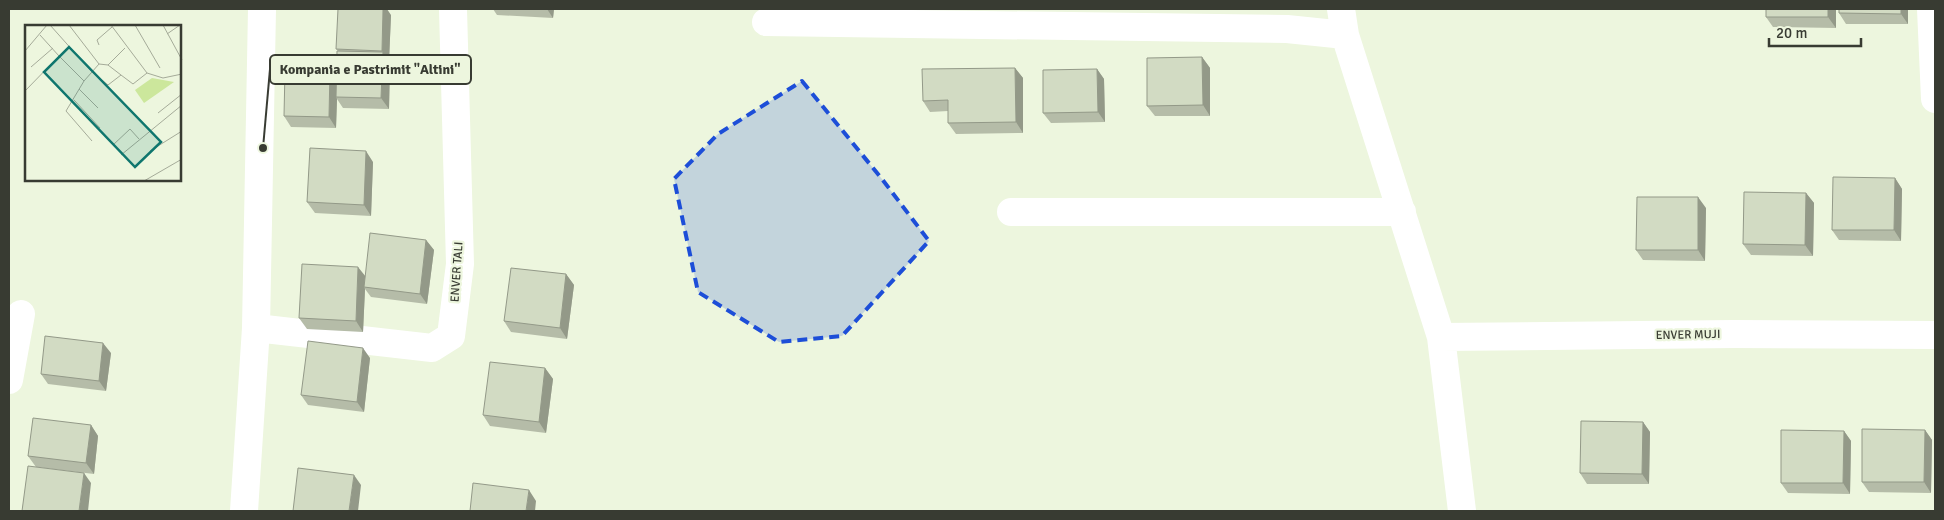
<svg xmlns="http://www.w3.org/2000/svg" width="1944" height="520" viewBox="0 0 1944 520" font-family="Signika,sans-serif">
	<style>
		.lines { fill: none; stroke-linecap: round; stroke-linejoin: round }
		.street { stroke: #fff; stroke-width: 28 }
		.wall { fill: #b5bca8 }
		.shaded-wall { fill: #939988 }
		.building { fill: #d2dbc3; stroke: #939988 }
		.marked { fill: #1d4ed8; fill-opacity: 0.2; stroke: #1d4ed8; stroke-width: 4; stroke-dasharray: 10 6; stroke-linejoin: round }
		.labels { text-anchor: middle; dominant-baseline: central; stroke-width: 4.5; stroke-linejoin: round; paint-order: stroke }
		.street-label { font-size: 12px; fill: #383b32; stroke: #edf6de }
		.inset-road { fill: none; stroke: #a5ab99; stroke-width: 1 }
		.view { fill: #0f766e; fill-opacity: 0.15; stroke: #0f766e; stroke-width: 2.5 }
		.inset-edge { fill: none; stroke: #383b32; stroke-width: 2.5 }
		.leader { fill: none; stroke: #383b32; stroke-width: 2 }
		.callout-dot { fill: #383b32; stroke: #edf6de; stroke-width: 2 }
		.callout { fill: #edf6de; stroke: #383b32; stroke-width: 2 }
		.callout-label { font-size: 14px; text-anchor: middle; font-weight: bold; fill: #383b32 }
	</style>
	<rect width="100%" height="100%" fill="#edf6de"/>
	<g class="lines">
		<path class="street" d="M1341,9L1345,35L1441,337L1462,511
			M1931,9L1935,99
			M766,22L1287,29L1345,35
			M1011,212H1402
			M256,328L432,348L451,336L460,264L453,9
			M1441,337L1734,334L1935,335
			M9,380L21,314
			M244,511L256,328L262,9"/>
	</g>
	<path class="wall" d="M493,9H554L553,18L497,15Z
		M1836,9V28L1773,27L1766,17Z
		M1908,9V24H1846L1839,13Z
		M391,15L389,61L390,63L389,109L343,108L337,99L336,128L291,127L284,116L336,80L338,51L336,49Z
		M1202,57L1210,68V116H1155L1147,106Z
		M1015,68L1023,78V133L956,134L948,123V111L930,112L923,101Z
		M1097,69L1104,79L1105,122L1051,123L1043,113Z
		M373,162L371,216L315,213L307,202Z
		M1895,178L1902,189L1901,241L1839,240L1832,230Z
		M1806,193L1814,203L1813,256L1751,255L1743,244Z
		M1706,208L1705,261L1643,260L1636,250Z
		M426,240L434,250L427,304L371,297L365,289L363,332L307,329L299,318L365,276Z
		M566,274L574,285L567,339L511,332L504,321Z
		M111,353L106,391L48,384L41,374Z
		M370,358L364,412L308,405L301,395Z
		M545,368L553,379L546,433L490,426L483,415Z
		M1643,422L1650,432L1649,484H1587L1580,473Z
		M91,425L98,436L94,474L36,467L28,456Z
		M1925,430L1932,440L1931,493L1869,492L1862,482Z
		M1844,431L1851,441L1850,494L1788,493L1781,483Z"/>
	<path class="shaded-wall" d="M383,9H387L391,15L389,61L382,51Z
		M547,9H554L553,18Z
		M1828,9H1836V28L1828,17Z
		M1901,9H1908V24L1901,14Z
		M383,52L390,63L389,109L381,98Z
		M1202,57L1210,68V116L1203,105Z
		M1015,68L1023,78V133L1016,122Z
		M1097,69L1104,79L1105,122L1098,112Z
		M330,71L338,82L336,97L337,99L336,128L329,117Z
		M366,151L373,162L371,216L364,205Z
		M1895,178L1902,189L1901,241L1894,230Z
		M1806,193L1814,203L1813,256L1805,245Z
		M1698,197L1706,208L1705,261L1698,250Z
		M426,240L434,250L427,304L420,294Z
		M358,267L366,277L364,287L365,289L363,332L356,321Z
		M566,274L574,285L567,339L560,328Z
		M103,343L111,353L106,391L99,381Z
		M363,348L370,358L364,412L357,402Z
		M545,368L553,379L546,433L539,422Z
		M1643,422L1650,432L1649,484L1642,474Z
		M91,425L98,436L94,474L86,463Z
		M1925,430L1932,440L1931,493L1924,482Z
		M1844,431L1851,441L1850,494L1843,483Z
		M84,473L91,483L88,511H79Z
		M354,475L361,485L358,511H349Z
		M529,490L536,501L535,511H526Z"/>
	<path class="building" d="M338,9H383L382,51L336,49Z
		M1766,9H1828V17H1766Z
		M1839,9H1901V14L1839,13Z
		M337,51L383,52L381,98L336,97Z
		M1202,57L1203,105L1147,106V58Z
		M1015,68L1016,122L948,123V100L923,101L922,69Z
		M1097,69L1098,112L1043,113V70Z
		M285,70L330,71L329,117L284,116Z
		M310,148L366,151L364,205L307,202Z
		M1833,177L1895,178L1894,230H1832Z
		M1744,192L1806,193L1805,245L1743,244Z
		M1637,197H1698V250H1636Z
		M370,233L426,240L420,294L364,287Z
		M302,264L358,267L356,321L299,318Z
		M511,268L566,274L560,328L504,321Z
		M45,336L103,343L99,381L41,374Z
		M308,341L363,348L357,402L301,395Z
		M490,362L545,368L539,422L483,415Z
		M33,418L91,425L86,463L28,456Z
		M1581,421L1643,422L1642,474L1580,473Z
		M1862,429L1925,430L1924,482H1862Z
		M1781,430L1844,431L1843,483H1781Z
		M28,466L84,473L79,511H22Z
		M298,468L354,475L349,511H293Z
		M473,483L529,490L526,511H470Z"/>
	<path class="marked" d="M802,81L882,179L929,241L842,336L779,342L698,292L674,179L718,134Z"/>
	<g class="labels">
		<g class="street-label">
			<text transform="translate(457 272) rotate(-86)">ENVER TALI</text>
			<text transform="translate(1688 335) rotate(-1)">ENVER MUJI</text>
		</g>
	</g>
	<g transform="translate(25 25)">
		<rect width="156" height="156" fill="#edf6de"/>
		<path d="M127,53L149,57L119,78L110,65Z" fill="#cce79c"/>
		<path class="inset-road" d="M25,0L66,46L83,60L96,50L108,59L122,48M44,0L74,39M86,0L122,48L138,53L157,49M110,0L135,43M138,0L157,35M142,9L155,0M74,20L72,15L87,2M0,26L22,0M34,31L59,56M74,39L83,40L96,50M83,40L100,23M6,42L28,23M54,64L73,83M0,66L34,31L15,10M49,75L75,103M133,88L157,69M67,116L41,86L59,56L74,39M88,120L105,104L114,114M125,126L157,106M96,130L157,80M119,156L157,134"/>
		<path class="view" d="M44,22L136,117L110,142L19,47Z"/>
		<rect width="156" height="156" class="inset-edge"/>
	</g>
	<path class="leader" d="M263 148L270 69"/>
	<circle class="callout-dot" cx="263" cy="148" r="5"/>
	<rect class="callout" x="270" y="55" width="201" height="29" rx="5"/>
	<g class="callout-label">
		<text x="370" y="74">Kompania e Pastrimit "Altini"</text>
	</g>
	<rect width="1944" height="520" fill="none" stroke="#383b32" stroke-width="20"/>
	<path d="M1769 38v8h92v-8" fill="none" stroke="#383b32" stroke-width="2.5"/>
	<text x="1776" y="38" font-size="15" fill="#383b32" stroke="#edf6de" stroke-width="4" paint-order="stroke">20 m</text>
</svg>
